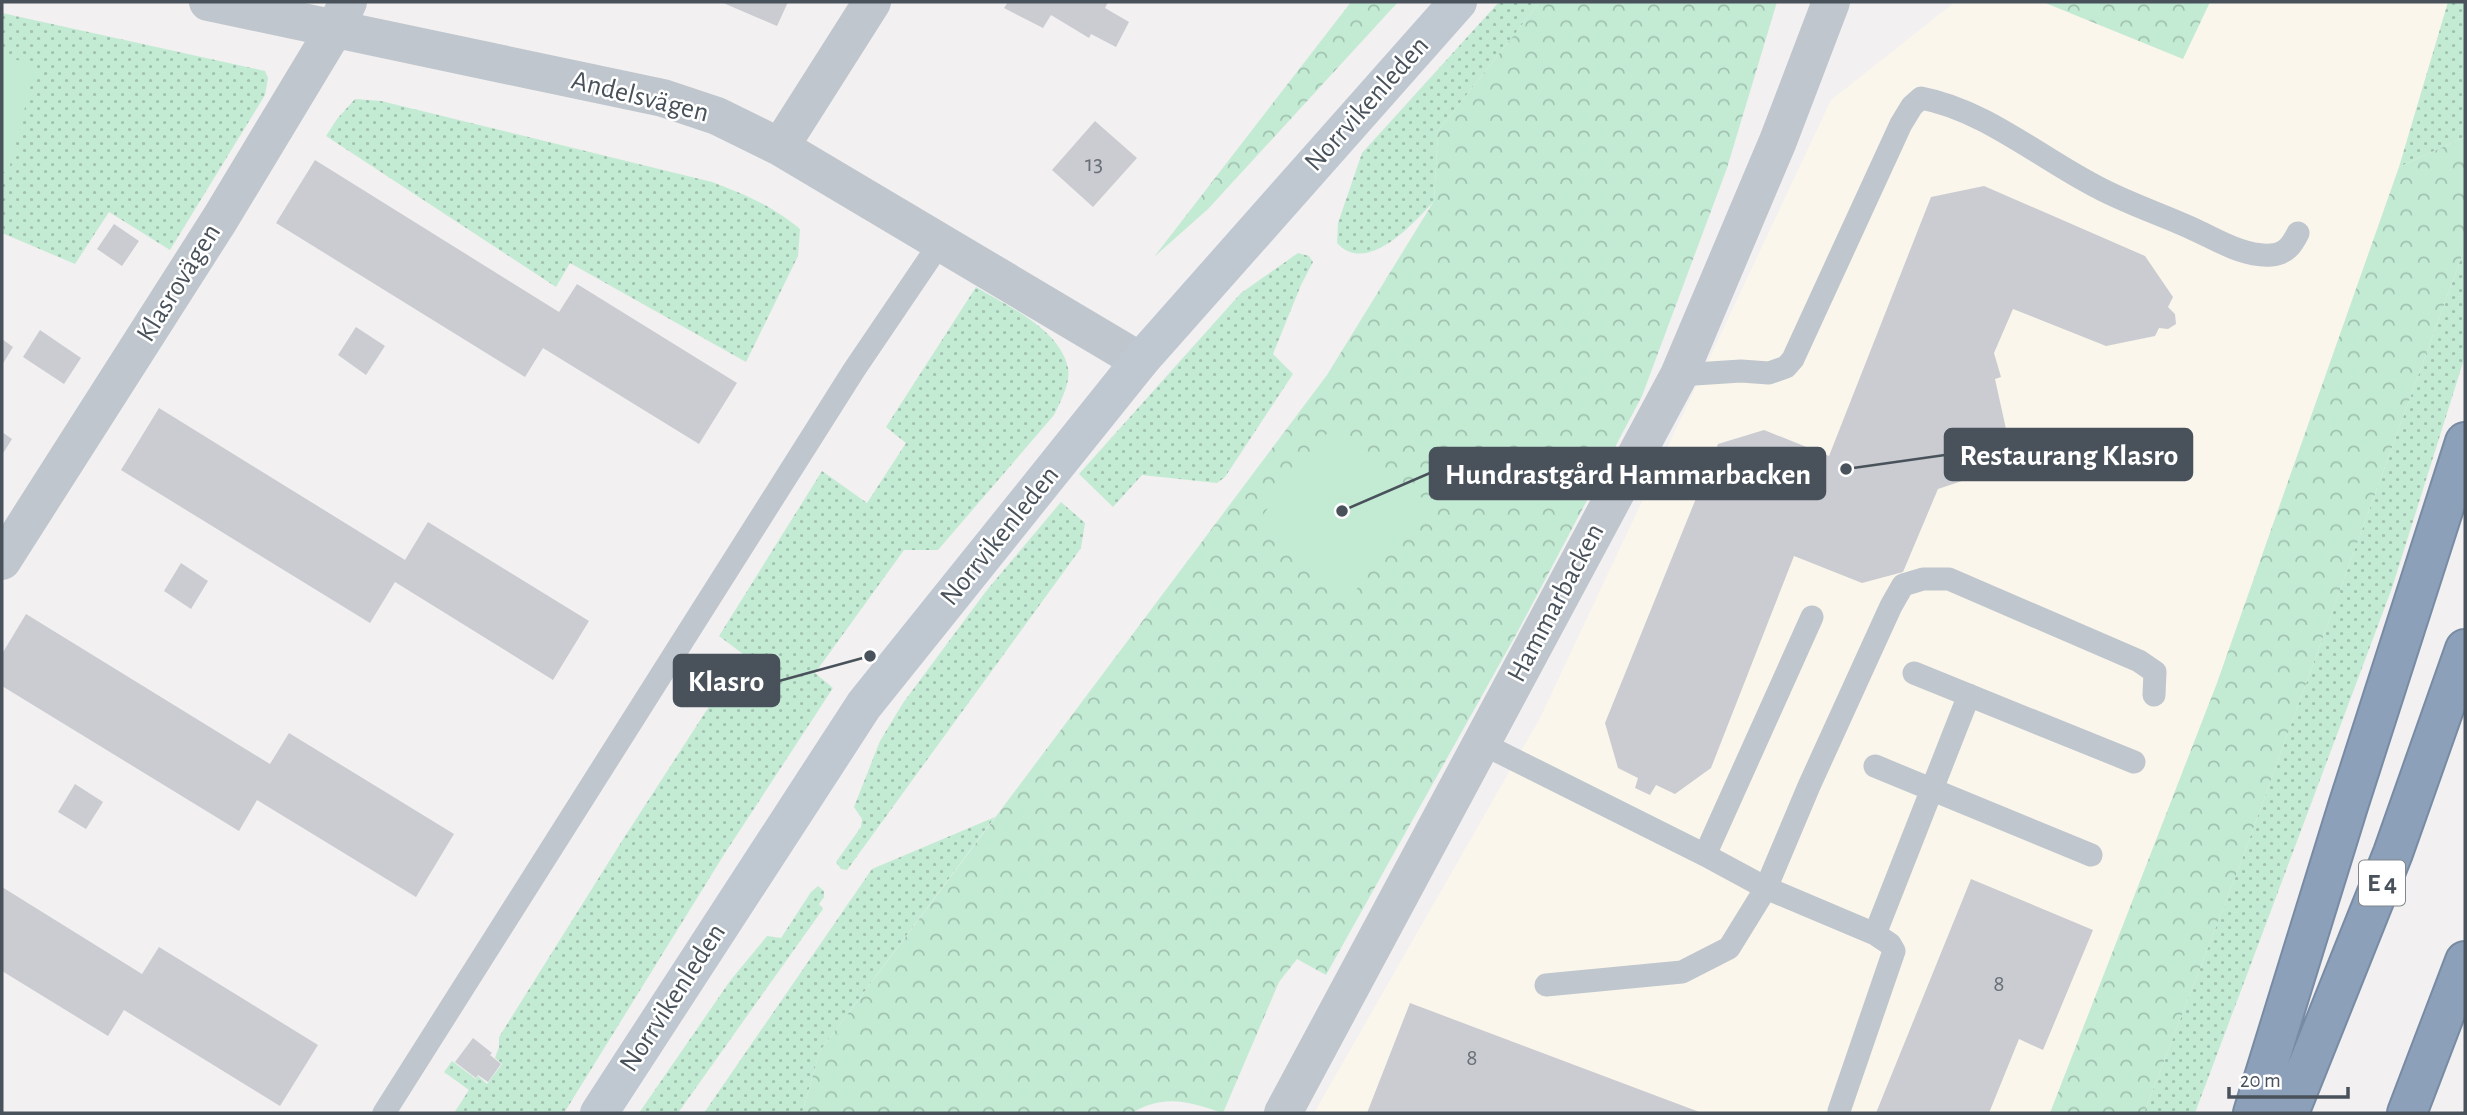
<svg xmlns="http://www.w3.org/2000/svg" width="2467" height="1115" viewBox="0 0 2467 1115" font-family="'Alegreya Sans',sans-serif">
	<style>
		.commercial { fill: #faf6eb }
		.grass { fill: url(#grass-dots) }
		.forest { fill: url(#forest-crowns) }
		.park { fill: #c3ebd4 }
		.building { fill: #caccd1 }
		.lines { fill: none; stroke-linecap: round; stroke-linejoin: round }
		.highway-casing { stroke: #788ba5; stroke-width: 42 }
		.lane { stroke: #bfc6cd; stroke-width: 23 }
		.street { stroke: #bfc6cd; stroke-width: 38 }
		.secondary { stroke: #bfc7d1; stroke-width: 38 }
		.highway { stroke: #8da0b9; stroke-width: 38 }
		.labels { text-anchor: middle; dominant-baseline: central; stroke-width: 5; stroke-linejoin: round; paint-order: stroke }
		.number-label { font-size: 24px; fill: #697078 }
		.shield { fill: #fff; stroke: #80868c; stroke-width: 2 }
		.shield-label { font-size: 26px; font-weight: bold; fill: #49525b }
		.street-label { font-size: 28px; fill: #49525b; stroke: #fff }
		.leader { fill: none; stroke: #49525b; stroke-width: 2.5 }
		.callout-dot { fill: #49525b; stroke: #fff; stroke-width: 2.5 }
		.callout { fill: #49525b; stroke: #49525b; stroke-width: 2.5 }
		.callout-label { font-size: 30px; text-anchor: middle; font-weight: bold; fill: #fff }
	</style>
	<defs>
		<pattern id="grass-dots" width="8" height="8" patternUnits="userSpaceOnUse" patternTransform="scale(1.75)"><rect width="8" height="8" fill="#c3ebd4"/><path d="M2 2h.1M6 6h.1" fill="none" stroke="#a0c1af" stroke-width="1.8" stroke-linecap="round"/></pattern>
		<pattern id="forest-crowns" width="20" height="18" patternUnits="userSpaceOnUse" patternTransform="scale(1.75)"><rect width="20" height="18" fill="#c3ebd4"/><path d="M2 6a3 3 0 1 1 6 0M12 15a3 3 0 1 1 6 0" fill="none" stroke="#a0c1af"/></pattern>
	</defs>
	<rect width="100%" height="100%" fill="#f2f0f0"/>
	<path class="commercial" d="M1955,2H2043L2183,59L2210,2H2448L2399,167L2217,683L2050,1113H1314L1540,718L1831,100Z"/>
	<path class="grass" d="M1499,2H1540L1438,131L1434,201C1414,223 1367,276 1337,243L1338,223L1362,153Z
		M2448,2H2465V137L2399,167Z
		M2,13L265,71L268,78L265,95L170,250L109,212L75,264L2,233Z
		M355,99L381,101L712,182C746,195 771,205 800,229L798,256L746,362L570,263L556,287L326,136L337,119Z
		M2465,247V356L2392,588L2195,1113H2144L2241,862Z
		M1298,253L1309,256L1313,262L1301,285L1273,354L1293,374L1225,477L1217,483L1142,475L1113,507L1079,474L1241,293Z
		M976,287C1007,306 1060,329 1068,368C1071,383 1060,402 1054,415L938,550H904L815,673L833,688L725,853L564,1113H454L469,1090L444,1072L452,1061L476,1079L478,1076L487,1084L502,1064L495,1058L499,1047V1037L620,844L743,654L719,636L822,471L867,503L906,443L886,427Z
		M1061,502L1085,523L1081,548L847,870L841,869L836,862L861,827L862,819L854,807L880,741L903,703L987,590Z
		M995,817L820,1051L802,1113H704L872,869Z
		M818,886L824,891V897L819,904L823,909L678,1113H639L730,981L767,936L781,938L811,892Z"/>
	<path class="forest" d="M1351,2H1398L1208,209L1154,257Z
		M1540,2H1777L1727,168L1642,396L1518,631L1326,975L1297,959L1279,982L1223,1113C1189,1102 1165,1093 1132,1113H802L820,1051L1327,375L1434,201L1438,131Z
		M2043,2H2210L2183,59Z
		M2465,137V247L2241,862L2144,1113H2050L2217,683L2399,167Z"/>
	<path class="park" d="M2,56L36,65L8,173L2,172Z
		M1332,427L1426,501L1352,595L1258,521Z"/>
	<path class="building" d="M721,2H788L777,26Z
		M1008,2H1108L1105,8L1129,22L1116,47L1091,34L1089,38L1051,15L1043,28L1004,8Z
		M1095,121L1137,158L1093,207L1052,170Z
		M315,160L559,312L577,284L737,383L699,444L543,348L525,377L276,223Z
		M1984,186L2145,256L2173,297L2168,307L2175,314L2176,324L2168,329L2159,328L2155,336L2106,346L2013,309L1994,353L2001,377L1995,379L2006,429L1999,431L2007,466L1938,489L1903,572L1862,583L1794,556L1711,768L1675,794L1656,785L1650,795L1635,788L1638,778L1618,768L1605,723L1718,444L1764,430L1829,456L1931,197Z
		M114,224L139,241L122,266L97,249Z
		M356,327L385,346L366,375L338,355Z
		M40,330L81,358L64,384L23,357Z
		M2,339L13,347L2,365Z
		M159,408L405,560L428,522L589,621L553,680L395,582L370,623L121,470Z
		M2,432L12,439L2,455Z
		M181,563L208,581L191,609L164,591Z
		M26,614L270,764L289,733L454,834L416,897L257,800L239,831L2,686V654Z
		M75,784L103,802L86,829L58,812Z
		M1971,879L2093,930L2043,1050L2019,1039L1989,1113H1876Z
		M2,887L142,974L159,947L318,1045L280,1106L124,1010L108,1036L2,971Z
		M1410,1003L1702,1113H1367Z
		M473,1038L492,1053L490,1055L501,1064L488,1082L478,1075L476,1078L455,1062Z"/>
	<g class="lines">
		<defs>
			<path id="highway" d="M2253,1113L2348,806L2465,442
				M2289,1113L2393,853L2465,649
				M2407,1113L2465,961"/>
		</defs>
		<use href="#highway" class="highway-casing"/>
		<path class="lane" d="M1679,375L1741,371L1769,373L1786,367L1793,359L1901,124L1912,106L1921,98C1985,110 2040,158 2097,187C2127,203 2160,214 2191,228C2216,239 2243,257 2271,255C2286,254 2292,245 2298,233
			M1914,673L2134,762
			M1481,743L1705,855L1766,888L1875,934L1969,695
			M1875,766L2091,855
			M1705,855L1812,617
			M1546,985L1682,972L1729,948L1766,888L1809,786L1891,606L1903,585L1923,579H1949L2139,661L2155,672L2154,695
			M1839,1111L1894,951L1890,944L1875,934
			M384,1113L854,370L940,243"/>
		<path class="street" d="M208,2L663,98L717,116L780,147L1140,361
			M780,147L872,2
			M2,561L220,219L334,30L348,2
			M1283,1113L1679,375L1778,141L1831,2"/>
		<path class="secondary" d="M599,1113L864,705L1140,361L1458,2"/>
		<use href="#highway" class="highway"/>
	</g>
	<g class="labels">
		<g class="number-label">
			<text x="1094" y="164">13</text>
			<text x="1999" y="984">8</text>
			<text x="1472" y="1058">8</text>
		</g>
		<rect class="shield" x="2359" y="860.5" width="46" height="45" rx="5"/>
		<g class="shield-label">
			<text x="2382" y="883">E 4</text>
		</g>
		<g class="street-label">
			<text transform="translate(640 97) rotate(14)">Andelsvägen</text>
			<text transform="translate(1367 104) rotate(-48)">Norrvikenleden</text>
			<text transform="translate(179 283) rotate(-58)">Klasrovägen</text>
			<text transform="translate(1000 536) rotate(-51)">Norrvikenleden</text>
			<text transform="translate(1556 603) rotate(-62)">Hammarbacken</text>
			<text transform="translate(673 998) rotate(-57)">Norrvikenleden</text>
		</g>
	</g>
	<path class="leader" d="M1846 469L1945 455M1342 511L1430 473M870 656L779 681"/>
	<g class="callout-dot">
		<circle cx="1846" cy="469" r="7"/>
		<circle cx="1342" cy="511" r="7"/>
		<circle cx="870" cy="656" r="7"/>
	</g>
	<g class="callout">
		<rect x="1945" y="429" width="247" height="51" rx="7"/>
		<rect x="1430" y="448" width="395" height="51" rx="7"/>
		<rect x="674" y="655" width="105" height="51" rx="7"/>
	</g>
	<g class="callout-label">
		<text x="2069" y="465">Restaurang Klasro</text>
		<text x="1628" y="484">Hundrastgård Hammarbacken</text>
		<text x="726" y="691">Klasro</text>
	</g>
	<rect width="2467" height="1115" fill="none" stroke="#49525b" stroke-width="7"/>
	<path d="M2229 1087v10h119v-10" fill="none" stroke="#49525b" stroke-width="3.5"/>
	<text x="2240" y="1087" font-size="21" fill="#49525b" stroke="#ffffff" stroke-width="5" paint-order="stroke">20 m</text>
</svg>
